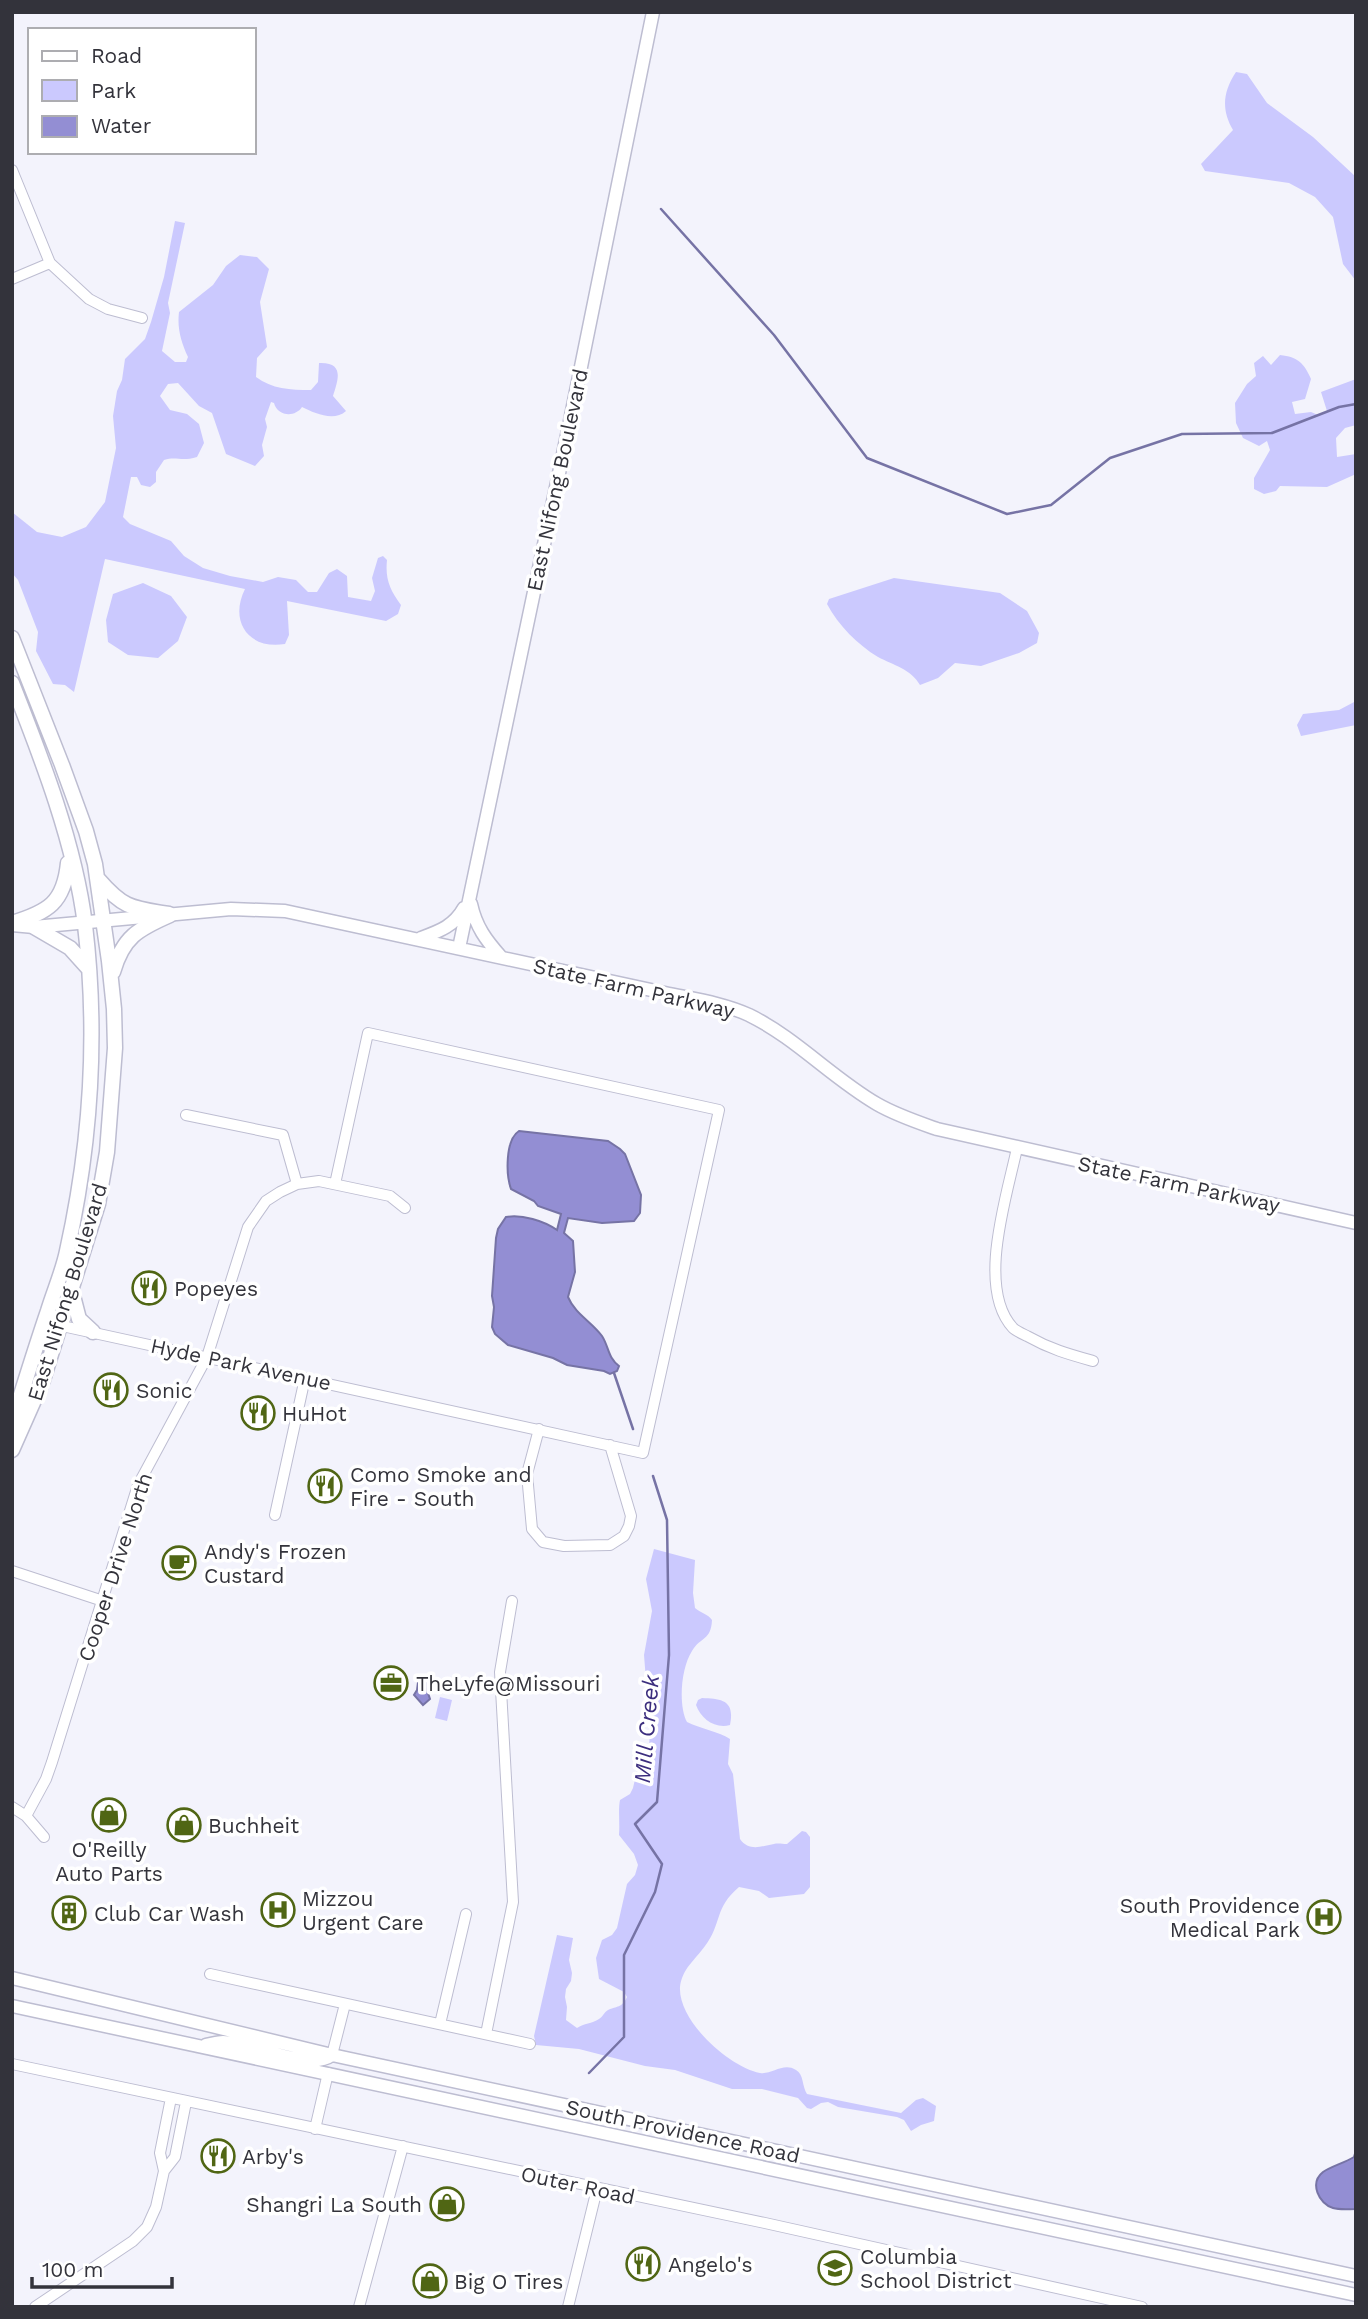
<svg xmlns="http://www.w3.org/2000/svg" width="1368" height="2319" viewBox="0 0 1368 2319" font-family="'Work Sans',sans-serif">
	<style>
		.green { fill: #cbc9fe }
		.water { fill: #938ed3; stroke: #7673a5; stroke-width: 2 }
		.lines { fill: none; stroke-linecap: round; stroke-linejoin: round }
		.stream { stroke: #7673a5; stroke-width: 2.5 }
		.street-casing { stroke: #bdbdd1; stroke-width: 12 }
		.secondary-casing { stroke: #bdbdd1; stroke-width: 15 }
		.primary-casing { stroke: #bdbdd1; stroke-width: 17 }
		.street { stroke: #fff; stroke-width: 10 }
		.secondary { stroke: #fff; stroke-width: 12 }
		.primary { stroke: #fff; stroke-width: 14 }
		.labels { text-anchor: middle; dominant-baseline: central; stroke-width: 7; stroke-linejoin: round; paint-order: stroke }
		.street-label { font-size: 21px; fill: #33333b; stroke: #fff }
		.poi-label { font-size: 21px; fill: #33333b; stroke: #fff; text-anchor: start }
		.water-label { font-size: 23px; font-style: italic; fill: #3c2e7e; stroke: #fff }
	</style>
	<rect width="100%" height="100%" fill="#f3f3fc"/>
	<path class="green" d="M1236,72L1247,74L1267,103L1313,137L1356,177V281L1343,264L1333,217L1315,197L1289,183L1205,171L1201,164L1233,130C1221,109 1223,92 1236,72Z
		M175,221L185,223L168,303L170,313L162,351L175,362H186L188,357C181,342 177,328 179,312L213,285L226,266L240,255L257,257L269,269L260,302L267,347L257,358L256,377C272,389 290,390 311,390L318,382L319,363C345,362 338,380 333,396L346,411C334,422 314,413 302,407C295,418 277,416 274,403L271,402L265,419L267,427L262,445L264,456L255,466L226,454L212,413L199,406L178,383L168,384L160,396L170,410L187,414L199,424L204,443L197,457C181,462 177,456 164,460L156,472V482L150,487L141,485L137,477H131L123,517L130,524L171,541L184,556L203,568L230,576L263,582L278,577L296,580L308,592H317L329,573L337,569L347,576L348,597L371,601L375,591L372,578L378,558L383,556L387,560C385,579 390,590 401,605L398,614L386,621L287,601L289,635L285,644C248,650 229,621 245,589L105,559L74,692L65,685L53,684L36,651L38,632L18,580L12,573V512L37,532L62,537L86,527L105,502L116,448L113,416L117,391L122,380L125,359L145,339L151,322L164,277Z
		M1280,355C1298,357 1304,363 1311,379L1305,399L1292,402L1295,414L1311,412L1318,415L1327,411L1321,392L1356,379V425L1345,428L1336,438L1337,457L1356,454V474L1327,487L1280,486L1276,491L1264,494L1254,489V478L1270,450L1267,441L1259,446L1243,438L1236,423L1235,403L1247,384L1256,376L1254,363L1263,356L1271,365Z
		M894,578L1000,593L1027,611L1039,633L1037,643L1019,653L981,666L955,663L938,678L920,685C911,669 893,665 878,657C858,645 838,625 827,604L829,599Z
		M143,583L171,596L187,617L178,641L158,658L128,655L108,642L106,620L113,594Z
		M1356,701V725L1301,736L1297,725L1303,714L1339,710Z
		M654,1549L695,1560L693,1593L695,1608C701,1613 708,1614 712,1620C711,1641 701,1636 692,1651C681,1668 678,1705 687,1722C699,1728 720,1732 730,1739L728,1764L733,1774L740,1839C749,1852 762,1846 774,1844C778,1843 782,1844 787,1844L802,1831L806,1832L810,1837V1887L804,1894L769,1898L759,1891L739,1887C714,1908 722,1924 705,1946C695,1960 682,1969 680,1987C678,2021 729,2067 760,2073C772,2075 783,2062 796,2070C804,2074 802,2087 807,2094L901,2113L916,2100L923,2098L936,2106L934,2121L921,2125L911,2131L904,2120L897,2117L838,2107L828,2102L821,2103L811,2109L807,2108L798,2098L762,2089H732L675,2070L645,2066L579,2049L536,2045L534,2036L557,1935L573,1938L569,1960L572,1973L571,1981L566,1989L565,1997L567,2007L566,2020L577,2028C584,2023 592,2024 599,2019C603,2017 604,2012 608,2010C617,2006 622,2008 627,1997L624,1992L599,1979L596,1958L602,1940L612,1935L617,1928L627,1884L635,1875L638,1865L634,1854L619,1835C620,1823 618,1810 620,1800L630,1794L633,1788L639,1762L649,1747L650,1731L644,1655L652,1611L646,1579Z
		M440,1697L452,1700L447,1721L435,1718Z
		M702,1698C722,1699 735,1700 730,1725C715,1729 701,1719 696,1705L698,1700Z"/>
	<path class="water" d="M519,1131L608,1141L620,1149L625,1154L641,1195L640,1213L634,1221L602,1223L568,1218L564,1233L573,1241L575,1272L568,1297C575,1314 592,1322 602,1336C609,1347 608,1358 619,1366L617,1371L610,1374L604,1371L567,1365L553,1358L508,1345L495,1334L492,1327L494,1307L492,1296L496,1238L498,1229L506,1217C522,1214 544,1221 557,1230L561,1214L538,1206L534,1201L511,1189C506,1175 505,1140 519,1131Z
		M426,1679L430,1681L427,1690L430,1699L423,1705L414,1695L417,1690L418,1682Z
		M1356,2150V2209C1348,2209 1340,2210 1333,2208C1319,2204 1309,2183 1323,2172C1332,2166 1344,2163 1354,2157Z"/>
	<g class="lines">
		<path class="stream" d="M661,209L774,335L867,458L1007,514L1051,505L1110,458L1182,434L1272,433L1339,407L1356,404
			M614,1373L633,1429
			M589,2073L624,2037V1955L655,1892L662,1864L635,1824L657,1802L669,1655L667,1520L653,1476"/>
		<defs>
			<path id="street" d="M12,170L50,263L89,299L108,309L142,318
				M12,279L50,263
				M186,1115L283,1135L297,1184
				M1017,1148C1007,1196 976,1288 1013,1328C1016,1331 1023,1334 1027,1336C1050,1349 1068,1354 1093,1361
				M44,1322L643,1453L719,1110L368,1033L335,1184
				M539,1429L527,1474L532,1529L543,1542L564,1546L610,1545L624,1536L629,1526L631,1516L610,1445
				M275,1515L305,1378
				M12,1571L103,1601
				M12,1807L26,1816L44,1837
				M26,1816L46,1779L52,1762L138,1485L207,1357L248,1227L266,1201L280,1192L297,1184L319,1181L390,1196L405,1208
				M210,1974L530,2044
				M440,2024L466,1914
				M486,2034L513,1902L500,1672L512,1601
				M332,2055L345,2004
				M12,2064L765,2223L1142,2307
				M315,2129L328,2073
				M164,2171L175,2157L186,2102
				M35,2307L133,2241L147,2227L156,2207L164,2171L160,2153L171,2098
				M359,2307L403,2146
				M568,2307L597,2189"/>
			<path id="secondary" d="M471,904C476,927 486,940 501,957
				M12,925L34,927L231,909L285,911L665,993C693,999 723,1003 749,1015C796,1038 832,1078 877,1104C896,1115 917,1122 937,1129L1356,1223
				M421,938C440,931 454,926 464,908
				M459,948L570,421L653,12
				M12,1978L332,2055L1356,2276
				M12,2006L1356,2295
				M206,2045C212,2044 218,2042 223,2042C251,2042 308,2072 332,2055"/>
			<path id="primary" d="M12,638L62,765L86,831L95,864L109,961L114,1009L115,1048L107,1152L98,1204L43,1380L12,1450
				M12,683C42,759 75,844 85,925C98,1034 91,1143 67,1251C63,1271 54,1291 48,1311C36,1346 25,1382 14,1417L12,1430
				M99,880C124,909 133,908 169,914
				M12,923C48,912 64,903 68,863
				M34,927L70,948L88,968
				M113,972C123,937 138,929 170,915
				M72,1292L79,1319L93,1332"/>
		</defs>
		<use href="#street" class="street-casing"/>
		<use href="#secondary" class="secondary-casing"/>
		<use href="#primary" class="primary-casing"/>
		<use href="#street" class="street"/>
		<use href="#secondary" class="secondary"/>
		<use href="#primary" class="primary"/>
	</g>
	<defs>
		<symbol id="restaurant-ring" viewBox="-11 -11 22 22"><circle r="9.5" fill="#fff" stroke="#506614" stroke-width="1.5"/><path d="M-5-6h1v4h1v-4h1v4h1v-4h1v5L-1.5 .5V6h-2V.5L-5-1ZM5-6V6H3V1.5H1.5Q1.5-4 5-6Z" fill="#506614"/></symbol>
		<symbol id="cafe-ring" viewBox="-11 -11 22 22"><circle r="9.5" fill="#fff" stroke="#506614" stroke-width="1.5"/><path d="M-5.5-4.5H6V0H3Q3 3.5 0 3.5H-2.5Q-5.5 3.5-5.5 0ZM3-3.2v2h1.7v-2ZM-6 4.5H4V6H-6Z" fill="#506614"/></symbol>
		<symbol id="office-ring" viewBox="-11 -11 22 22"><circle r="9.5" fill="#fff" stroke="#506614" stroke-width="1.5"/><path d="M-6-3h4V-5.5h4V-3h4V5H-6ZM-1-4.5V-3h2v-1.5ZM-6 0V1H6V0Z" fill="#506614"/></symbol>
		<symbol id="shop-ring" viewBox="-11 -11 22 22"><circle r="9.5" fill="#fff" stroke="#506614" stroke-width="1.5"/><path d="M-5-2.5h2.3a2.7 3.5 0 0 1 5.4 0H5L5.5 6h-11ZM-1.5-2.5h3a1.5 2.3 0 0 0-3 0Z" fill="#506614"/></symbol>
		<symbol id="hospital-ring" viewBox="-11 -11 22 22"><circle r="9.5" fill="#fff" stroke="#506614" stroke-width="1.5"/><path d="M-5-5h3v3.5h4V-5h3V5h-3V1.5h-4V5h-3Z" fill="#506614"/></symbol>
		<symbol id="building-ring" viewBox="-11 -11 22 22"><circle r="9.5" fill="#fff" stroke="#506614" stroke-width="1.5"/><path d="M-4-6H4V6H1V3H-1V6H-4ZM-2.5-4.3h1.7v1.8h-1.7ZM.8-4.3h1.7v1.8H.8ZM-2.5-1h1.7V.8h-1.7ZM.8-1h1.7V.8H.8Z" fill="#506614"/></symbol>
		<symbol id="school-ring" viewBox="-11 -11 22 22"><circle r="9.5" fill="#fff" stroke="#506614" stroke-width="1.5"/><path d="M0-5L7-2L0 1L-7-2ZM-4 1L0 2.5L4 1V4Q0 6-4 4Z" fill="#506614"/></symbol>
	</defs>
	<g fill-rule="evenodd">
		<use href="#restaurant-ring" x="130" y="1269" width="38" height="38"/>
		<use href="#restaurant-ring" x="92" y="1371" width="38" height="38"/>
		<use href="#restaurant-ring" x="239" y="1394" width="38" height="38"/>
		<use href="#restaurant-ring" x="306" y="1467" width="38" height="38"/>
		<use href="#cafe-ring" x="160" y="1544" width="38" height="38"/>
		<use href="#office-ring" x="372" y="1664" width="38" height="38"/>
		<use href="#shop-ring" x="90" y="1796" width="38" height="38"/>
		<use href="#shop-ring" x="165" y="1806" width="38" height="38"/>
		<use href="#hospital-ring" x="259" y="1891" width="38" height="38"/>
		<use href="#building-ring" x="50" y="1894" width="38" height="38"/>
		<use href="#hospital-ring" x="1305" y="1898" width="38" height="38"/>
		<use href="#restaurant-ring" x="199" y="2137" width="38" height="38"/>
		<use href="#shop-ring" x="428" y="2185" width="38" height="38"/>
		<use href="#restaurant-ring" x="624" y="2245" width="38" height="38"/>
		<use href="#school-ring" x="816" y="2249" width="38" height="38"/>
		<use href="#shop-ring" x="411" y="2262" width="38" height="38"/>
	</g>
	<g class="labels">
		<g class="street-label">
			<text transform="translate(557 480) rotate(-78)">East Nifong Boulevard</text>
			<text transform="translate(634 988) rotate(13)">State Farm Parkway</text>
			<text transform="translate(1179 1184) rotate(12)">State Farm Parkway</text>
			<text transform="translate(67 1292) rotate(-73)">East Nifong Boulevard</text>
			<text transform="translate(241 1364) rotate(12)">Hyde Park Avenue</text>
			<text transform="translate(115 1567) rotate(-72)">Cooper Drive North</text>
			<text transform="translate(683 2131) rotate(12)">South Providence Road</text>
			<text transform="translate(578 2185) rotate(12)">Outer Road</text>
		</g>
		<g class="poi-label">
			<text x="174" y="1288">Popeyes</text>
			<text x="136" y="1390">Sonic</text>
			<text x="282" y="1413">HuHot</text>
			<text x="350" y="1474">Como Smoke and<tspan x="350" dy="24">Fire - South</tspan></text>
			<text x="204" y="1551">Andy's Frozen<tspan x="204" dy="24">Custard</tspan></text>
			<text x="416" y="1683">TheLyfe@Missouri</text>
			<text x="208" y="1825">Buchheit</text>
			<text x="109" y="1849" text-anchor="middle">O'Reilly<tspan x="109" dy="24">Auto Parts</tspan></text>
			<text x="302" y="1898">Mizzou<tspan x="302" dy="24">Urgent Care</tspan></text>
			<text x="1300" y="1905" text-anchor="end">South Providence<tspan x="1300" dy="24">Medical Park</tspan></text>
			<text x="94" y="1913">Club Car Wash</text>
			<text x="242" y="2156">Arby's</text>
			<text x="422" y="2204" text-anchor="end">Shangri La South</text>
			<text x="860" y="2256">Columbia<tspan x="860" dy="24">School District</tspan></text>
			<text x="668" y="2264">Angelo's</text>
			<text x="454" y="2281">Big O Tires</text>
		</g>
		<g class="water-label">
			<text transform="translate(647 1729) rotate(-85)">Mill Creek</text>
		</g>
	</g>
	<rect width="1368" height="2319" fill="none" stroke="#33333b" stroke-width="28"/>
	<rect x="28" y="28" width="228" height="126" fill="#ffffff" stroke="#adadb1" stroke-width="2"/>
	<rect x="42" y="51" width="35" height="10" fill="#ffffff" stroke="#adadb1" stroke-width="2"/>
	<text x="91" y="63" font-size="21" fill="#33333b">Road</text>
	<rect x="42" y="80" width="35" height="21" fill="#cbc9fe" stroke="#adadb1" stroke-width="2"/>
	<text x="91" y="98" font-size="21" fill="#33333b">Park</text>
	<rect x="42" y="116" width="35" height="21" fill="#938ed3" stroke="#adadb1" stroke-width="2"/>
	<text x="91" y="133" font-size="21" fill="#33333b">Water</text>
	<path d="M32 2277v10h140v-10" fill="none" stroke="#33333b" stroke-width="3.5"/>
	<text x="42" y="2277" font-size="21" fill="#33333b" stroke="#ffffff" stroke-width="5" paint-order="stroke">100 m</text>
</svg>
